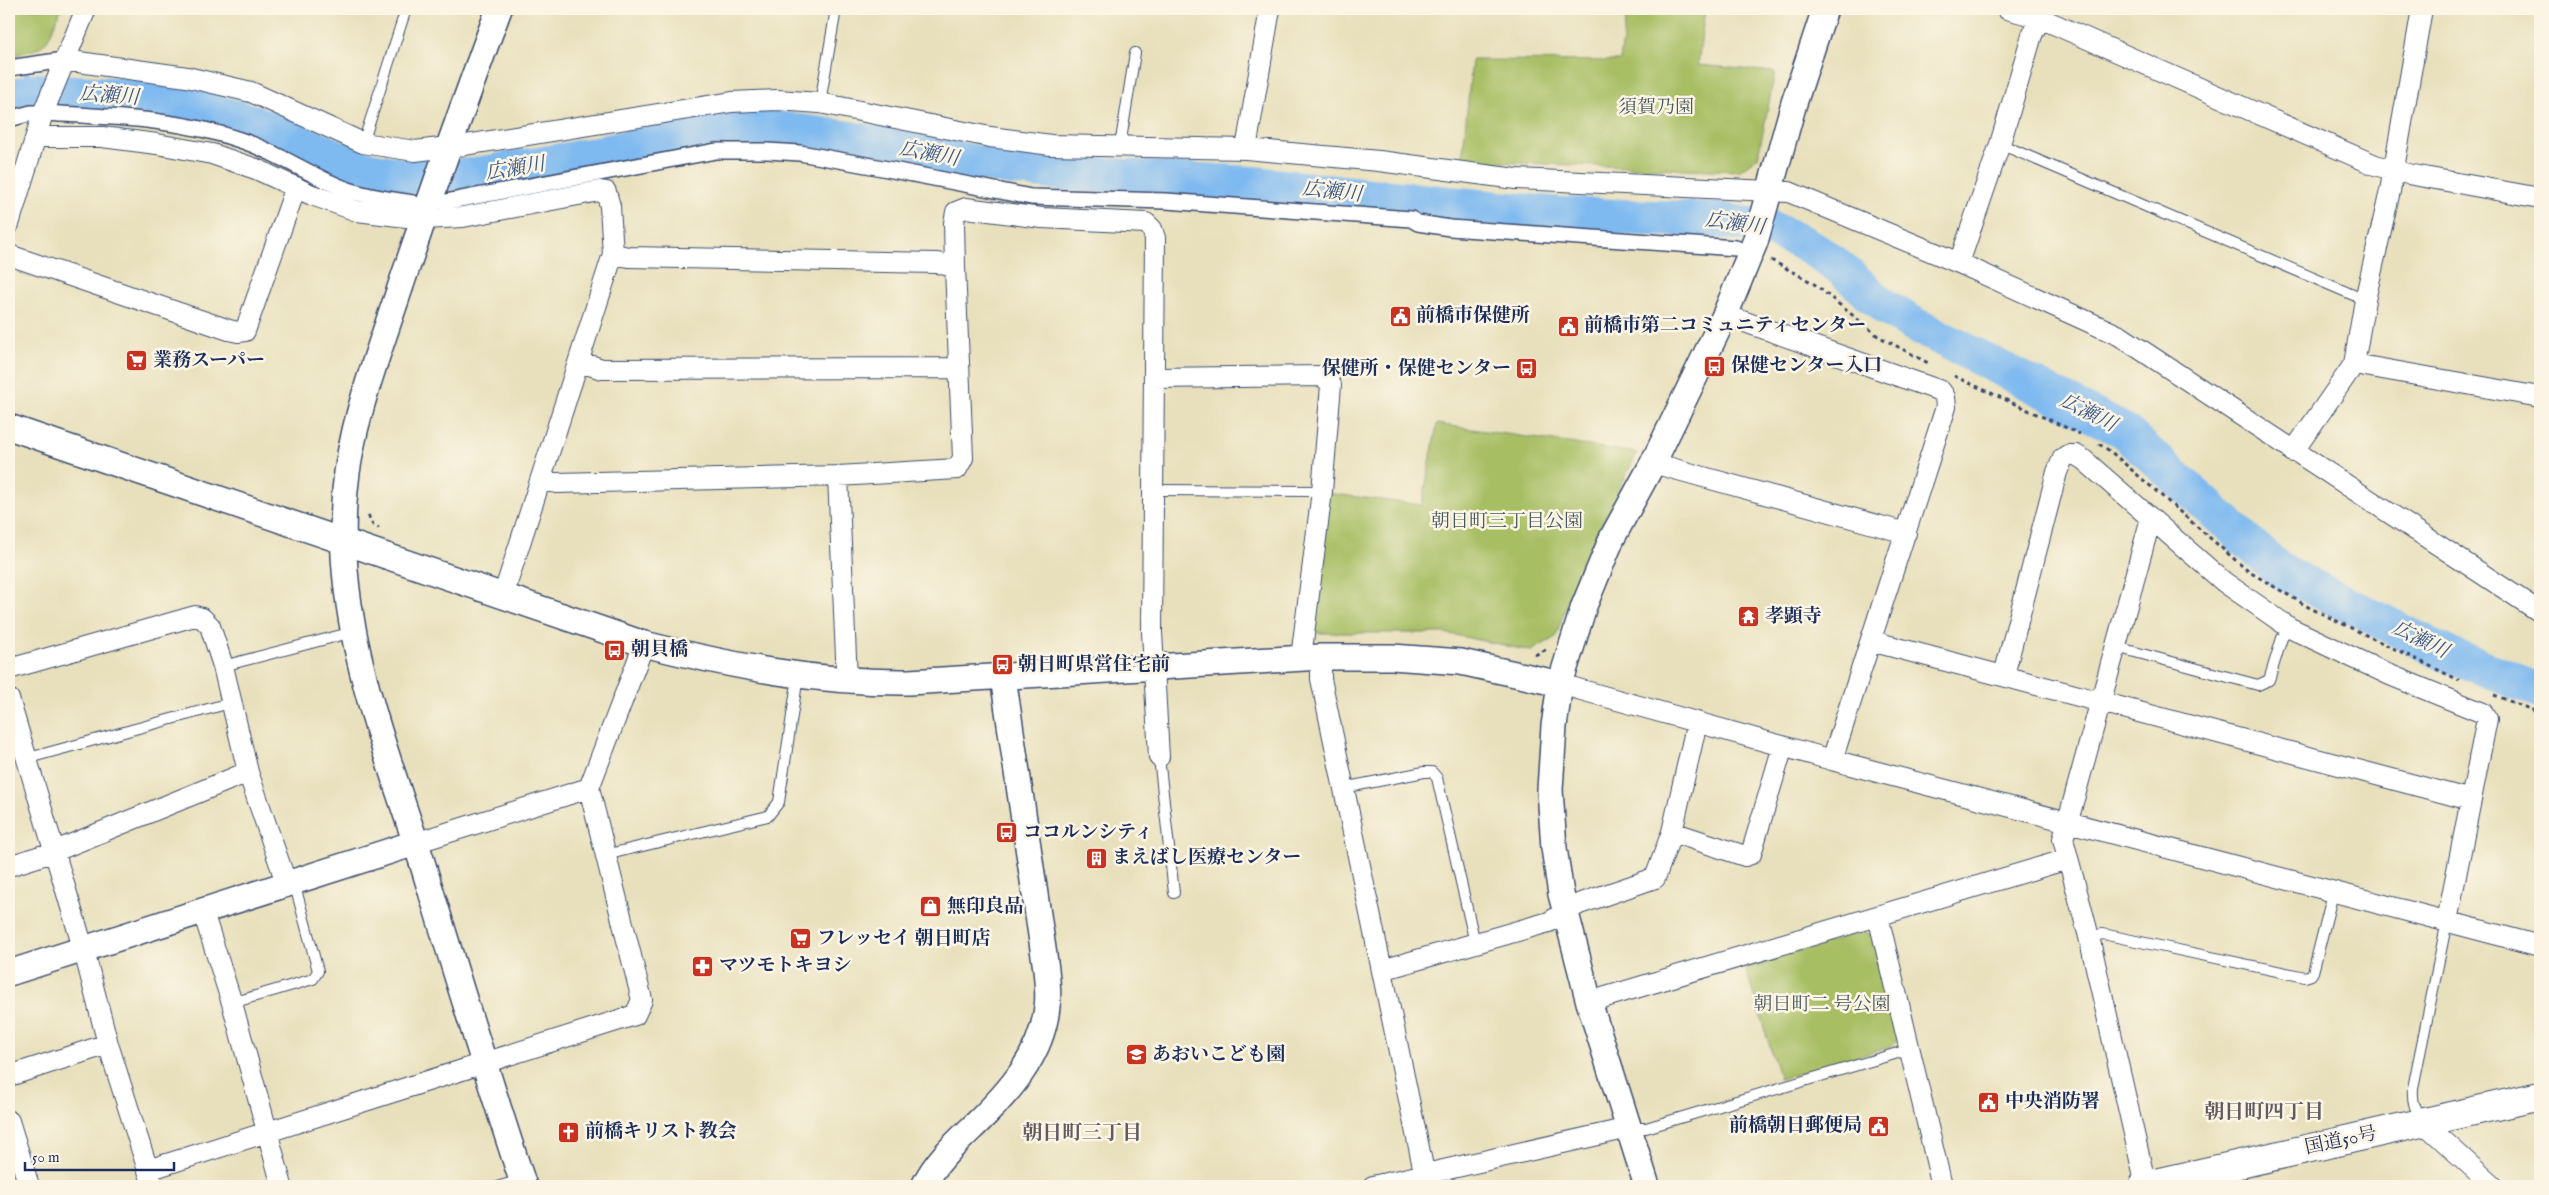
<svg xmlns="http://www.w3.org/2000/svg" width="2549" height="1195" viewBox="0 0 2549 1195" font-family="'IM FELL English','Noto Serif JP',serif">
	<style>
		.green { fill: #a7be63; stroke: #617660 }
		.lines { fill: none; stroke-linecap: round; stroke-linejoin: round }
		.stream { stroke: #7eb9f0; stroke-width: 6 }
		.river { stroke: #7eb9f0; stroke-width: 36 }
		.service-casing { stroke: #3a4a6c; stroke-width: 12 }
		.pedestrian-casing { stroke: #3a4a6c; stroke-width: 18 }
		.minor-casing { stroke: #3a4a6c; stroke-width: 22 }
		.tertiary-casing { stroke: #3a4a6c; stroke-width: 28 }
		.trunk-casing { stroke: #3a4a6c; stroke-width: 30 }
		.path { stroke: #3a4a6c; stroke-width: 3; stroke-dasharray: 4 4; stroke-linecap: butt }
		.service { stroke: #fff; stroke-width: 10 }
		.pedestrian { stroke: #fff; stroke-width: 15 }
		.minor { stroke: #fff; stroke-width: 20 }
		.tertiary { stroke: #fff; stroke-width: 25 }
		.trunk { stroke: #fff; stroke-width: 28 }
		.labels { text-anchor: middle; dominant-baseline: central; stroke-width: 5; stroke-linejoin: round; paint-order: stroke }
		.park-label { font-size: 19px; fill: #455a60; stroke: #fcf5e5 }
		.poi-label { font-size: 19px; font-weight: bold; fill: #1b2f5e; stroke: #fcf5e5; text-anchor: start }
		.street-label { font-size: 19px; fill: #1b2f5e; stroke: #fcf5e5 }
		.water-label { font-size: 20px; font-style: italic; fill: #39588a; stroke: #fcf5e5 }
		.neighbourhood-label { font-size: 20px; font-weight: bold; fill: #615c62; stroke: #fcf5e5 }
	</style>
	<rect width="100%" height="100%" fill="#fcf5e5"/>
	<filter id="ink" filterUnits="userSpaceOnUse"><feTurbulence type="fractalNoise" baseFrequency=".02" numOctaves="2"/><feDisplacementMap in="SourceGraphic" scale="10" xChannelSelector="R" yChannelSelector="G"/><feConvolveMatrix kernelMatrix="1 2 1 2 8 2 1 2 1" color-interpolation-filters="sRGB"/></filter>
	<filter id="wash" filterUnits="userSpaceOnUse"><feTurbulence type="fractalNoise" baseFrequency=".0096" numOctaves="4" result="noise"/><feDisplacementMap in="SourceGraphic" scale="20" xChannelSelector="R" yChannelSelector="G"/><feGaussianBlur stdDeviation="1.12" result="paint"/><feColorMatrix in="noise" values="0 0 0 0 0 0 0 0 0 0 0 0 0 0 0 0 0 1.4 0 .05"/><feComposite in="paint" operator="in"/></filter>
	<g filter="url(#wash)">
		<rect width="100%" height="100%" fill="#e8e0bc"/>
		<path class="green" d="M9,9H61C45,46 50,48 9,56Z
			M1627,9H1705L1698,65L1775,72L1758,157L1739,171L1462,161L1472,60L1620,61Z
			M1437,424L1637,453L1574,581L1556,637L1531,651L1445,633H1312L1326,493L1422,505Z
			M1863,931L1874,936L1900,1036L1891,1047L1780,1079L1745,967Z"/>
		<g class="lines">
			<path class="stream" d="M9,52L17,59L38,91"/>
			<path class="river" d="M9,98L38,91L132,96L204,109L251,122L365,169L403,176H469L574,159L717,130L777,129L845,138L975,163L1059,173L1253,184L1559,215L1717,220L1769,228L1805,244L1837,265L1885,307L1917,326L2124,431L2279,570L2451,656L2540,690"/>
		</g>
	</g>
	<g filter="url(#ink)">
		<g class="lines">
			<defs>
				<path id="service" d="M820,103L836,9
					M363,143L406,9
					M2000,144L2365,300
					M1120,146L1135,53
					M1154,490L1322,491
					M2116,647L2258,685L2269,680L2282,638L2290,628
					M223,666L353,632
					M1159,757L1174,893
					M25,759L230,703
					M1343,788L1424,772H1432L1437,778L1475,943
					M605,855L768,816L779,802L798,676
					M2089,937L2103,934L2305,977L2311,975L2313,972L2333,893
					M232,1003L313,979L318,971L294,882
					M2423,1121C2415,1110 2412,1102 2413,1088L2447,921
					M1629,1128H1646L1911,1049
					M500,1186L521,1180"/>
				<path id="pedestrian" d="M9,68L64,60
					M9,119L31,113H43C110,117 179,118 243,141C273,151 300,169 329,182C355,195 384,199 413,203
					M445,202L716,151H767L800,153L872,166L1031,197L1166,201L1411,219L1418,223L1450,228L1736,248"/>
				<path id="minor" d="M2007,9L2040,18L2375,165L2408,174L2540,198
					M64,60L187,77L251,92L363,143L415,151L465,145L732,102L777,100L820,103L990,137L1051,145L1246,149L1379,161L1516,179L1789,192L1959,263L2120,336L2540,612
					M38,137H102L157,144L212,154L256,169L312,195L357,211L423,219L463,217L599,191L606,192L610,206L613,254L503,596
					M1246,149L1270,9
					M9,224L43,113L86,9
					M613,254L629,257L937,263L955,267
					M9,255L229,330L238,332L245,331L296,187
					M1959,263L2000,144L2032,35L2040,18
					M580,362L602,369L958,368
					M2354,364L2540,397
					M1154,378L1324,376L1331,385L1322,491L1301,658
					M2293,452L2354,364L2365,300L2390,191L2422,9
					M1653,463L1906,533
					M838,476L847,680
					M542,480L557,483L838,476L957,469L963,458L955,267L954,223L956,212L966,208L1042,218L1146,223L1152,229L1155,238L1152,632L1159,757
					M1871,641L2471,800
					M1321,657V679L1427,1186
					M9,669L195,616L202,618L210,626L223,666L248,772L287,885
					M2004,675L2057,472L2063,458L2068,455H2076L2084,460L2224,582L2290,628L2390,675L2483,713L2487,719L2447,921
					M1560,684L1832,760L1946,407L1945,397L1941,391L1725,315
					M9,699L84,951L108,1044L153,1186
					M1832,760L2540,946
					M1672,832L1745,856L1751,854L1783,746
					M415,843L589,788L644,644
					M9,866L53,852L248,772
					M203,912L232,1003L282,1186
					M1878,916L1942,1186
					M1382,970L1549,922L1579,904L1655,878L1672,832L1697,722
					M1589,1002L2068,859
					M9,1076L108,1044
					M9,1121L29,1186
					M2424,1123L2493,1186
					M148,1170L635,1015L642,1000L589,788
					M1373,1186L1629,1128
					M2146,1186L2089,937L2063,839L2151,518"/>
				<path id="tertiary" d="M499,9C464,103 430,198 398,294C377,357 351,423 345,490C333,620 383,741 422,862C455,970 488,1079 524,1186
					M9,427L644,644C732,666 818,683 909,682L1321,657H1392L1461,662L1560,684
					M9,973L415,843
					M924,1186C935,1162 956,1143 975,1125C1008,1093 1042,1056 1047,1007C1049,995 1047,981 1046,969L1003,677
					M1647,1186L1589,1002L1561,894L1554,848L1550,790L1554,726L1560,684L1584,606L1612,538L1653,463L1725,315L1755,242L1794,103L1825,9"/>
				<path id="trunk" d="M2143,1186L2540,1096"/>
			</defs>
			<use href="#service" class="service-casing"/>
			<use href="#pedestrian" class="pedestrian-casing"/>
			<use href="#minor" class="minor-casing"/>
			<use href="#tertiary" class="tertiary-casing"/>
			<use href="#trunk" class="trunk-casing"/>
			<path class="path" d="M1771,260L1813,283L1878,336L1930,364
				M1954,376L2080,434
				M2099,444L2110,451L2248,571L2310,608L2459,680
				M368,515L373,525L379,528
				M1535,655L1547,649
				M2494,695L2540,713"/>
			<use href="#service" class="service"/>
			<use href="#pedestrian" class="pedestrian"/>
			<use href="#minor" class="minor"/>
			<use href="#tertiary" class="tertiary"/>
			<use href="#trunk" class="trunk"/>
		</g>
	</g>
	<defs>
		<symbol id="civic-square" viewBox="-11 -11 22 22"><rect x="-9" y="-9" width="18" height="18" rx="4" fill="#c8321e" stroke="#fcf5e5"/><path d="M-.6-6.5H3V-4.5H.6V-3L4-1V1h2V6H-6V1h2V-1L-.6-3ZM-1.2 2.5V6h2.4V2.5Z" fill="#fff"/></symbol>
		<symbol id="supermarket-square" viewBox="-11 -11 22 22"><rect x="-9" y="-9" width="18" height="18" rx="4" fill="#c8321e" stroke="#fcf5e5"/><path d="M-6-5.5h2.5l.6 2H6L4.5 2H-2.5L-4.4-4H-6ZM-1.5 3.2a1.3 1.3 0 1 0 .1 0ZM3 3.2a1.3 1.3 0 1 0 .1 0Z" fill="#fff"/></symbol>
		<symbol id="bus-square" viewBox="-11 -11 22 22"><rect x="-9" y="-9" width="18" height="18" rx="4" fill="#c8321e" stroke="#fcf5e5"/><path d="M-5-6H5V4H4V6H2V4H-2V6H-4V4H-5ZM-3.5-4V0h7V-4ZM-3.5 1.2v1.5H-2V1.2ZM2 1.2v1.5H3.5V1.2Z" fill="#fff"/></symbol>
		<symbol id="temple-square" viewBox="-11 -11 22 22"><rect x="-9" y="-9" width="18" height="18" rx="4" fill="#c8321e" stroke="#fcf5e5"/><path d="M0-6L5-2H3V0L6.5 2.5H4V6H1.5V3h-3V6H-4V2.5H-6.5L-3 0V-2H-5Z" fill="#fff"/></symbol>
		<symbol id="building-square" viewBox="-11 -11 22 22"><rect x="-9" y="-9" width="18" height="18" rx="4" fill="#c8321e" stroke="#fcf5e5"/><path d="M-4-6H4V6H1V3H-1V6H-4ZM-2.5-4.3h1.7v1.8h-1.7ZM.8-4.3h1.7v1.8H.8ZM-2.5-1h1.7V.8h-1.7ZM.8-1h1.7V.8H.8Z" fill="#fff"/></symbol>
		<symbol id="shop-square" viewBox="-11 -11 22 22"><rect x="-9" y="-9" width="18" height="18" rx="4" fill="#c8321e" stroke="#fcf5e5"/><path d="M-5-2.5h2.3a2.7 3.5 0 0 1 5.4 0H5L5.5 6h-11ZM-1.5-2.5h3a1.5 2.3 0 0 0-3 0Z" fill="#fff"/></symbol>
		<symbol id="pharmacy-square" viewBox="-11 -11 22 22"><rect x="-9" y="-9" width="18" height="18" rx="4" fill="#c8321e" stroke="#fcf5e5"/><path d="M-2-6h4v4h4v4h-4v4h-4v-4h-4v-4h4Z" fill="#fff"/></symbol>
		<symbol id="school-square" viewBox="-11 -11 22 22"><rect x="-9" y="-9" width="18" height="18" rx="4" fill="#c8321e" stroke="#fcf5e5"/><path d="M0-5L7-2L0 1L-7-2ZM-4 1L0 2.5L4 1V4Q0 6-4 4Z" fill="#fff"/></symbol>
		<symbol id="church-square" viewBox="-11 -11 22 22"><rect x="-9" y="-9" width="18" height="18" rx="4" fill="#c8321e" stroke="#fcf5e5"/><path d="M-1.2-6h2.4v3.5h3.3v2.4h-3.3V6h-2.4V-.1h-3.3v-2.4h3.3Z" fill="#fff"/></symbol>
	</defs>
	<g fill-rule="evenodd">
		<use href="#civic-square" x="1388" y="304" width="25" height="25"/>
		<use href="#civic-square" x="1556" y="314" width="25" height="25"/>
		<use href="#supermarket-square" x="124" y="348" width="25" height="25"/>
		<use href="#bus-square" x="1702" y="354" width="25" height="25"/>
		<use href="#bus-square" x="1514" y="356" width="25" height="25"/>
		<use href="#temple-square" x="1736" y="604" width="25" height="25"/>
		<use href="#bus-square" x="602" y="638" width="25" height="25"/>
		<use href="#bus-square" x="990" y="652" width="25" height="25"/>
		<use href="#bus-square" x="994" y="820" width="25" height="25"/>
		<use href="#building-square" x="1084" y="846" width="25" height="25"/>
		<use href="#shop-square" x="918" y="894" width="25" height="25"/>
		<use href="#supermarket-square" x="788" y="926" width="25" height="25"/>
		<use href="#pharmacy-square" x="690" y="954" width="25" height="25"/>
		<use href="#school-square" x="1124" y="1042" width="25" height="25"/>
		<use href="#civic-square" x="1976" y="1090" width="25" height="25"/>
		<use href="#civic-square" x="1866" y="1114" width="25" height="25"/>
		<use href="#church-square" x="556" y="1120" width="25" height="25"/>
	</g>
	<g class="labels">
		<g class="park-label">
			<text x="1656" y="108">須賀乃園</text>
			<text x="1507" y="522">朝日町三丁目公園</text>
			<text x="1822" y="1005">朝日町二 号公園</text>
		</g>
		<g class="poi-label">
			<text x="1416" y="316">前橋市保健所</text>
			<text x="1584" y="326">前橋市第二コミュニティセンター</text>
			<text x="153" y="361">業務スーパー</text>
			<text x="1731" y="366">保健センター入口</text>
			<text x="1511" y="369" text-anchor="end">保健所・保健センター</text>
			<text x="1765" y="617">孝顕寺</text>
			<text x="631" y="650">朝貝橋</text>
			<text x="1018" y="665">朝日町県営住宅前</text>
			<text x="1023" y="833">ココルンシティ</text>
			<text x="1112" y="858">まえばし医療センター</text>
			<text x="947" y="907">無印良品</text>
			<text x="817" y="939">フレッセイ 朝日町店</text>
			<text x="719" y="966">マツモトキヨシ</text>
			<text x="1152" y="1055">あおいこども園</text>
			<text x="2005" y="1102">中央消防署</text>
			<text x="1862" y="1126" text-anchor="end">前橋朝日郵便局</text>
			<text x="585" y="1132">前橋キリスト教会</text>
		</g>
		<g class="street-label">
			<text transform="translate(2341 1141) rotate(-12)">国道50号</text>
		</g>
		<g class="water-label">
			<text transform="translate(109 96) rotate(4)">広瀬川</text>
			<text transform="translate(929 154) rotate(11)">広瀬川</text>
			<text transform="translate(515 169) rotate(-9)">広瀬川</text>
			<text transform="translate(1332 192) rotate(6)">広瀬川</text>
			<text transform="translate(1735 224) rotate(8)">広瀬川</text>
			<text transform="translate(2088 413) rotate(27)">広瀬川</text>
			<text transform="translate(2420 640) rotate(26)">広瀬川</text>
		</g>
		<g class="neighbourhood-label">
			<text x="2264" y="1112">朝日町四丁目</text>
			<text x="1082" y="1133">朝日町三丁目</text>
		</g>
	</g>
	<rect width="2549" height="1195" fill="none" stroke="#fcf5e5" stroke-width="30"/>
	<path d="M25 1162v8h149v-8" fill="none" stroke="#1b2f5e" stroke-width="2.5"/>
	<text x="32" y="1162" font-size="15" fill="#1b2f5e" stroke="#fcf5e5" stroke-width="4" paint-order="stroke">50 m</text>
</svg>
